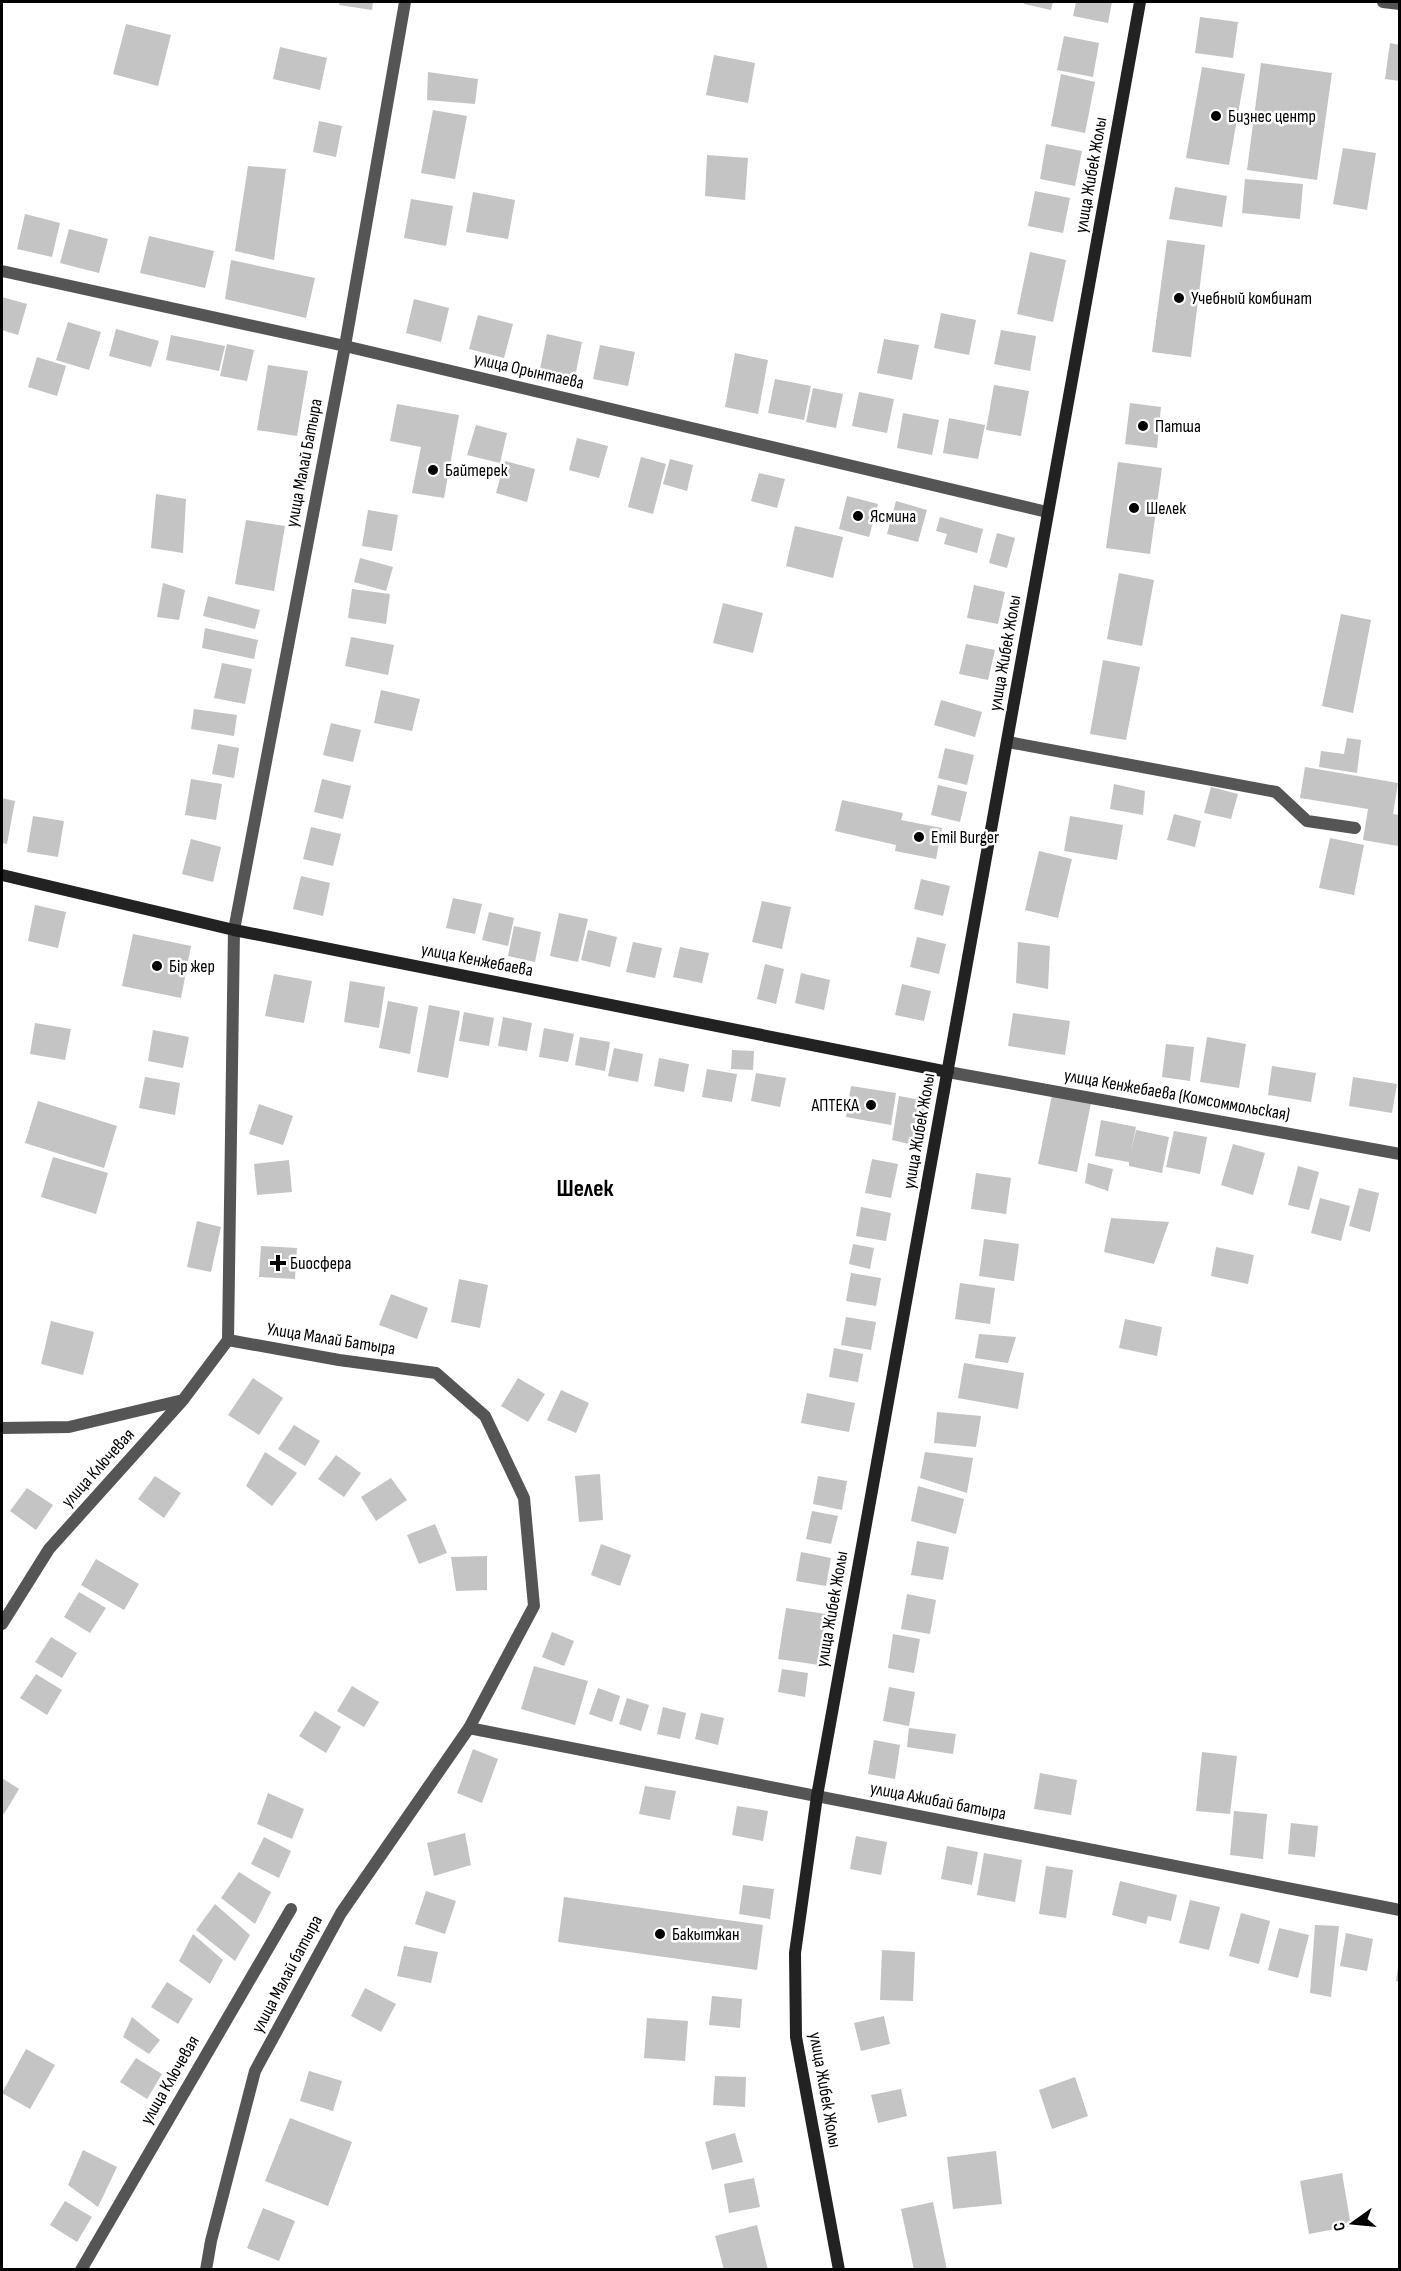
<svg xmlns="http://www.w3.org/2000/svg" width="1401" height="2271" viewBox="0 0 1401 2271" font-family="'Sofia Sans Condensed',sans-serif">
	<style>
		.building { fill: #c4c4c4 }
		.lines { fill: none; stroke-linecap: round; stroke-linejoin: round }
		.street { stroke: #555; stroke-width: 12 }
		.secondary { stroke: #222; stroke-width: 12 }
		.poi-dot { fill: #000; stroke: #fff; stroke-width: 2 }
		.labels { text-anchor: middle; dominant-baseline: central; stroke-width: 5; stroke-linejoin: round; paint-order: stroke }
		.poi-label { font-size: 18px; fill: #000; stroke: #fff; text-anchor: start }
		.street-label { font-size: 18px; fill: #000; stroke: #fff }
		.district-label { font-size: 24px; font-weight: bold; fill: #000; stroke: #fff }
	</style>
	<rect width="100%" height="100%" fill="#fff"/>
	<path class="building" d="M340,2H373L372,10L339,5Z
		M1024,2H1053L1051,10L1024,4Z
		M1076,2H1112L1108,23L1073,16Z
		M1200,17L1238,22L1233,58L1195,53Z
		M126,24L171,35L158,86L113,74Z
		M1064,36L1099,43L1093,77L1057,70Z
		M1390,43L1400,45V81L1385,79Z
		M280,47L327,58L320,90L273,79Z
		M714,55L755,63L748,103L706,95Z
		M1261,63L1332,73L1317,180L1247,170Z
		M1202,67L1245,74L1229,165L1186,158Z
		M428,72L478,79L475,104L427,100Z
		M1061,74L1095,82L1085,133L1051,126Z
		M433,110L467,116L455,179L421,173Z
		M319,121L342,126L336,157L313,152Z
		M1046,144L1082,151L1075,186L1040,179Z
		M1343,148L1376,153L1367,210L1333,204Z
		M707,155L748,158L745,200L705,196Z
		M248,166L286,169L274,260L235,251Z
		M1245,179L1303,184L1300,219L1242,213Z
		M1175,187L1227,196L1222,227L1169,219Z
		M1035,191L1070,198L1063,233L1028,226Z
		M473,192L515,200L508,239L466,232Z
		M411,199L453,206L446,246L404,238Z
		M25,214L60,223L52,257L17,249Z
		M69,229L108,239L99,273L60,263Z
		M149,236L214,251L205,288L140,273Z
		M1167,240L1205,245L1191,357L1152,352Z
		M1030,252L1066,260L1053,322L1017,314Z
		M231,260L315,278L306,318L225,299Z
		M2,297L27,304L18,335L2,330Z
		M414,299L449,308L441,342L406,333Z
		M941,313L976,320L969,355L934,348Z
		M478,315L513,324L504,358L469,349Z
		M68,322L101,332L89,370L56,360Z
		M116,329L159,341L151,367L109,356Z
		M1001,330L1036,336L1030,371L994,364Z
		M547,334L582,342L575,377L540,369Z
		M171,335L225,346L219,371L166,360Z
		M884,339L919,345L912,380L877,373Z
		M227,344L254,350L247,381L220,376Z
		M600,345L635,352L628,386L593,379Z
		M735,353L768,360L758,414L725,407Z
		M37,357L66,366L57,396L28,387Z
		M268,365L308,371L297,436L257,430Z
		M775,379L811,386L804,420L768,413Z
		M994,385L1029,391L1021,436L986,430Z
		M813,388L843,394L836,428L806,422Z
		M859,392L894,399L887,433L852,426Z
		M1130,403L1161,407L1157,448L1125,444Z
		M397,404L459,415L444,498L412,493L421,447L390,441Z
		M903,413L939,420L932,455L897,448Z
		M949,418L985,425L978,459L943,453Z
		M476,425L507,433L500,463L467,455Z
		M577,438L608,446L599,478L569,470Z
		M641,457L666,464L653,514L628,507Z
		M670,459L693,465L687,491L663,484Z
		M505,461L535,469L527,502L496,493Z
		M1118,462L1162,468L1150,554L1106,548Z
		M759,473L785,479L777,508L751,501Z
		M156,494L186,499L183,553L151,548Z
		M847,496L878,504L869,537L839,529Z
		M896,501L927,510L918,542L887,534Z
		M368,510L398,515L392,551L362,546Z
		M940,517L983,529L977,553L944,544L947,534L936,531Z
		M246,520L285,526L274,591L235,584Z
		M795,526L843,537L833,578L786,566Z
		M997,533L1015,538L1007,568L989,563Z
		M360,558L393,567L386,591L354,582Z
		M1119,573L1154,580L1142,646L1107,639Z
		M163,583L185,590L179,620L157,617Z
		M974,585L1005,592L998,624L967,618Z
		M352,589L390,594L386,624L348,618Z
		M208,596L260,610L255,629L203,616Z
		M723,603L763,613L753,653L713,643Z
		M1341,614L1371,620L1353,713L1322,706Z
		M205,628L258,640L254,659L202,648Z
		M351,637L394,645L388,675L345,666Z
		M966,644L995,650L988,680L959,674Z
		M1103,660L1140,667L1126,740L1090,734Z
		M222,663L252,669L245,704L214,698Z
		M381,690L420,699L412,731L374,723Z
		M941,700L982,712L975,737L934,725Z
		M194,709L237,715L234,736L191,729Z
		M331,723L361,730L353,762L323,755Z
		M1347,738L1361,740L1357,773L1319,767L1321,751L1344,754Z
		M218,744L239,748L234,778L212,774Z
		M945,748L974,755L967,785L938,778Z
		M1305,767L1398,783L1393,814L1400,815L1398,846L1363,840L1368,809L1300,798Z
		M191,779L222,784L216,820L185,815Z
		M322,779L351,786L343,819L314,812Z
		M1114,784L1145,791L1143,815L1110,809Z
		M938,785L967,792L960,822L931,815Z
		M1211,787L1238,794L1231,819L1204,813Z
		M2,798L15,801L7,844L2,843Z
		M842,800L903,813L901,820L942,828L936,859L895,851L896,845L835,831Z
		M1174,814L1201,821L1195,847L1167,840Z
		M33,816L64,821L58,857L27,852Z
		M1070,816L1123,825L1117,860L1064,851Z
		M311,827L341,834L333,866L303,859Z
		M1330,838L1364,845L1354,895L1319,888Z
		M191,839L221,847L213,882L182,874Z
		M1039,851L1072,859L1058,918L1025,910Z
		M301,876L330,883L323,916L293,909Z
		M921,879L950,886L943,916L914,909Z
		M453,898L482,904L475,934L446,928Z
		M762,901L791,907L782,949L752,942Z
		M35,905L66,912L58,948L28,941Z
		M489,912L514,918L508,946L482,940Z
		M559,913L588,919L578,962L550,956Z
		M514,926L541,932L535,962L508,956Z
		M588,930L617,937L610,967L581,960Z
		M133,934L191,946L181,998L122,986Z
		M917,937L946,944L939,974L910,967Z
		M633,942L662,948L655,978L626,972Z
		M1018,942L1050,946L1048,989L1016,983Z
		M680,947L709,953L702,983L673,977Z
		M765,964L784,969L776,1004L757,999Z
		M801,973L830,980L824,1010L795,1003Z
		M274,974L312,981L304,1023L265,1016Z
		M350,981L385,987L379,1028L344,1022Z
		M902,984L931,991L924,1021L895,1015Z
		M388,1001L418,1007L410,1054L379,1048Z
		M429,1005L460,1011L448,1078L417,1072Z
		M464,1012L494,1018L489,1046L459,1041Z
		M1013,1013L1070,1021L1065,1055L1008,1046Z
		M503,1017L532,1023L527,1051L498,1046Z
		M35,1023L71,1029L65,1060L30,1054Z
		M544,1028L574,1034L568,1062L539,1057Z
		M153,1030L189,1037L183,1068L148,1061Z
		M580,1037L610,1042L605,1071L575,1065Z
		M1207,1037L1246,1044L1239,1088L1200,1082Z
		M1166,1044L1194,1047L1190,1081L1162,1077Z
		M614,1048L643,1054L638,1082L608,1076Z
		M732,1050L754,1051L753,1070L731,1069Z
		M659,1058L689,1064L684,1092L654,1086Z
		M1272,1066L1316,1073L1311,1102L1268,1095Z
		M707,1069L737,1074L732,1102L702,1097Z
		M756,1073L786,1078L780,1107L751,1101Z
		M145,1077L180,1083L175,1115L139,1108Z
		M1353,1077L1397,1084L1392,1113L1349,1106Z
		M851,1086L896,1093L891,1125L846,1117Z
		M1052,1095L1091,1103L1077,1172L1038,1164Z
		M899,1096L926,1101L918,1146L892,1140Z
		M38,1101L117,1126L104,1168L25,1143Z
		M259,1104L293,1116L283,1145L249,1134Z
		M1101,1120L1136,1127L1131,1152L1136,1130L1169,1137L1162,1173L1129,1166V1162L1095,1156Z
		M1174,1131L1207,1137L1200,1174L1166,1167Z
		M1233,1144L1265,1153L1253,1195L1221,1185Z
		M53,1157L108,1173L96,1214L41,1197Z
		M872,1159L898,1164L891,1198L865,1193Z
		M289,1160L292,1192L257,1195L254,1164Z
		M1088,1163L1113,1169L1108,1191L1085,1183Z
		M1298,1166L1319,1172L1309,1210L1288,1205Z
		M976,1173L1011,1178L1006,1214L971,1209Z
		M1359,1188L1379,1193L1370,1232L1349,1226Z
		M1320,1198L1350,1206L1341,1241L1311,1233Z
		M861,1207L891,1213L886,1241L856,1236Z
		M1111,1218L1169,1222L1154,1264L1104,1252Z
		M197,1221L221,1227L211,1272L187,1267Z
		M984,1239L1019,1244L1014,1281L979,1276Z
		M853,1244L874,1248L870,1269L849,1264Z
		M261,1246L297,1248L295,1279L259,1277Z
		M1216,1247L1254,1255L1248,1284L1211,1276Z
		M851,1273L881,1278L876,1306L846,1301Z
		M459,1279L488,1285L480,1328L451,1322Z
		M960,1283L995,1288L990,1324L955,1319Z
		M391,1294L428,1308L417,1339L379,1325Z
		M846,1317L876,1322L871,1350L841,1345Z
		M1125,1319L1162,1327L1157,1356L1119,1348Z
		M51,1321L94,1332L83,1375L41,1364Z
		M979,1334L1016,1337L1008,1363L975,1358Z
		M834,1348L863,1354L858,1382L829,1377Z
		M964,1363L1024,1373L1018,1409L958,1398Z
		M253,1378L283,1398L259,1435L228,1415Z
		M518,1378L545,1394L528,1422L501,1406Z
		M561,1390L589,1403L576,1433L547,1420Z
		M807,1393L855,1403L849,1432L801,1423Z
		M937,1412L981,1416L976,1447L934,1443Z
		M294,1425L320,1441L305,1466L278,1449Z
		M265,1452L297,1473L272,1506L246,1486Z
		M925,1452L973,1458L967,1493L920,1478Z
		M336,1455L361,1473L344,1497L318,1479Z
		M600,1474L603,1520L579,1522L575,1476Z
		M155,1476L181,1493L164,1518L138,1499Z
		M818,1476L847,1481L842,1510L813,1504Z
		M391,1478L407,1500L376,1521L361,1497Z
		M918,1486L964,1499L956,1534L911,1521Z
		M27,1488L53,1505L36,1530L10,1511Z
		M812,1511L838,1516L831,1544L806,1539Z
		M435,1524L447,1553L419,1564L407,1535Z
		M917,1541L949,1547L943,1580L911,1575Z
		M601,1544L631,1555L620,1586L591,1575Z
		M801,1552L831,1558L826,1586L796,1581Z
		M487,1556V1590L456,1591L451,1557Z
		M96,1559L139,1584L124,1610L81,1585Z
		M79,1592L106,1608L90,1633L64,1617Z
		M907,1594L936,1600L930,1634L901,1629Z
		M786,1608L826,1614L819,1665L778,1659Z
		M552,1632L574,1641L564,1666L542,1657Z
		M893,1634L920,1639L914,1673L888,1668Z
		M51,1637L77,1653L62,1678L35,1662Z
		M534,1666L588,1681L575,1725L521,1709Z
		M782,1669L808,1673L805,1697L778,1692Z
		M36,1674L62,1690L47,1715L20,1698Z
		M352,1686L379,1702L364,1727L337,1711Z
		M889,1687L915,1692L909,1726L883,1721Z
		M598,1688L620,1696L612,1722L589,1714Z
		M627,1698L649,1705L641,1731L619,1724Z
		M663,1707L686,1713L680,1739L657,1734Z
		M315,1711L341,1727L326,1753L299,1736Z
		M701,1713L724,1718L718,1745L695,1739Z
		M909,1728L956,1734L953,1754L907,1747Z
		M874,1740L900,1745L895,1779L868,1774Z
		M473,1749L498,1759L482,1803L457,1793Z
		M1202,1752L1237,1756L1230,1814L1196,1811Z
		M1040,1773L1077,1780L1071,1815L1034,1809Z
		M2,1778L19,1789L4,1814L2,1813Z
		M645,1786L676,1791L670,1820L639,1814Z
		M268,1793L304,1809L292,1839L257,1824Z
		M737,1806L768,1811L763,1841L732,1835Z
		M1234,1811L1267,1814L1263,1859L1230,1855Z
		M1291,1823L1318,1826L1315,1857L1288,1854Z
		M465,1833L471,1865L434,1876L427,1843Z
		M856,1836L887,1842L881,1875L850,1869Z
		M264,1837L291,1851L279,1878L251,1864Z
		M947,1846L978,1852L972,1885L941,1879Z
		M984,1853L1022,1860L1015,1902L977,1895Z
		M1046,1866L1073,1870L1066,1918L1039,1914Z
		M239,1872L271,1892L255,1924L221,1898Z
		M1120,1881L1177,1895L1171,1921L1148,1916L1146,1924L1112,1915Z
		M743,1885L774,1889L770,1919L739,1914Z
		M426,1891L456,1901L445,1934L415,1924Z
		M564,1897L763,1925L757,1970L558,1942Z
		M1190,1900L1220,1907L1209,1950L1179,1943Z
		M215,1904L250,1935L235,1961L196,1930Z
		M1241,1913L1270,1921L1259,1964L1229,1956Z
		M1315,1925L1339,1926L1331,1997L1310,1993Z
		M1279,1928L1309,1935L1298,1978L1268,1970Z
		M1346,1933L1373,1939L1367,1971L1340,1966Z
		M193,1934L223,1960L210,1984L179,1961Z
		M404,1946L438,1952L431,1983L397,1976Z
		M882,1950L915,1952L913,2001L880,2000Z
		M1398,1967H1400V1982L1396,1981Z
		M167,1982L193,1999L178,2024L151,2007Z
		M365,1988L396,2004L381,2032L351,2016Z
		M712,1996L742,1999L740,2028L709,2025Z
		M884,2016L890,2044L861,2051L854,2023Z
		M132,2017L160,2040L149,2054L123,2037Z
		M647,2018L688,2021L685,2061L644,2058Z
		M26,2049L55,2065L30,2109L2,2093Z
		M136,2058L162,2074L147,2099L120,2082Z
		M309,2071L342,2081L333,2111L300,2101Z
		M715,2076L746,2077L745,2107L713,2105Z
		M1075,2077L1088,2116L1052,2129L1039,2090Z
		M901,2089L907,2116L878,2123L871,2095Z
		M290,2118L352,2142L328,2206L265,2181Z
		M735,2133L743,2162L712,2170L705,2142Z
		M83,2150L117,2167L98,2207L68,2185Z
		M996,2151L1002,2204L953,2209L947,2157Z
		M1342,2173L1351,2226L1309,2234L1300,2181Z
		M754,2178L760,2207L729,2213L724,2184Z
		M65,2201L92,2217L77,2242L50,2225Z
		M933,2202L947,2270H914L901,2209Z
		M263,2208L295,2221L279,2261L247,2248Z
		M757,2225L768,2270H724L715,2236Z"/>
	<g class="lines">
		<path class="street" d="M1383,2L1400,4
			M2,271L345,346L1047,512
			M1008,742L1276,792L1307,821L1355,828
			M948,1072L1400,1154
			M2,1428L69,1427L183,1400
			M2,1624L49,1549L183,1400L228,1340
			M469,1728L1400,1910
			M81,2270L291,1909
			M206,2270L211,2241L255,2071L341,1913L469,1728L534,1606L524,1498L485,1416L436,1373L339,1360L228,1340L234,930L345,346L405,2"/>
		<path class="secondary" d="M2,875L234,930L948,1072
			M839,2270L796,2037L795,1953L817,1796L1140,2"/>
	</g>
	<g class="poi-dot">
		<circle cx="1216" cy="116" r="6"/>
		<circle cx="1179" cy="298" r="6"/>
		<circle cx="1143" cy="426" r="6"/>
		<circle cx="433" cy="470" r="6"/>
		<circle cx="1134" cy="508" r="6"/>
		<circle cx="858" cy="516" r="6"/>
		<circle cx="919" cy="837" r="6"/>
		<circle cx="157" cy="966" r="6"/>
		<circle cx="871" cy="1105" r="6"/>
		<path d="M275 1254h6v6h6v6h-6v6h-6v-6h-6v-6h6z"/>
		<circle cx="660" cy="1934" r="6"/>
	</g>
	<g class="labels">
		<g class="poi-label">
			<text x="1228" y="116">Бизнес центр</text>
			<text x="1191" y="298">Учебный комбинат</text>
			<text x="1155" y="426">Патша</text>
			<text x="445" y="470">Байтерек</text>
			<text x="1146" y="508">Шелек</text>
			<text x="870" y="516">Ясмина</text>
			<text x="931" y="837">Emil Burger</text>
			<text x="169" y="966">Бір жер</text>
			<text x="859" y="1105" text-anchor="end">АПТЕКА</text>
			<text x="290" y="1263">Биосфера</text>
			<text x="672" y="1934">Бакытжан</text>
		</g>
		<g class="street-label">
			<text transform="translate(1091 175) rotate(-80)">улица Жибек Жолы</text>
			<text transform="translate(529 371) rotate(13)">улица Орынтаева</text>
			<text transform="translate(304 463) rotate(-79)">улица Малай Батыра</text>
			<text transform="translate(1005 653) rotate(-80)">улица Жибек Жолы</text>
			<text transform="translate(477 960) rotate(11)">улица Кенжебаева</text>
			<text transform="translate(1177 1095) rotate(10)">улица Кенжебаева (Комсоммольская)</text>
			<text transform="translate(919 1131) rotate(-80)">улица Жибек Жолы</text>
			<text transform="translate(331 1339) rotate(9)">Улица Малай Батыра</text>
			<text transform="translate(98 1468) rotate(-48)">улица Ключевая</text>
			<text transform="translate(832 1609) rotate(-80)">улица Жибек Жолы</text>
			<text transform="translate(938 1801) rotate(11)">улица Ажибай батыра</text>
			<text transform="translate(287 1974) rotate(-62)">улица Малай батыра</text>
			<text transform="translate(170 2080) rotate(-60)">улица Ключевая</text>
			<text transform="translate(825 2090) rotate(80)">улица Жибек Жолы</text>
		</g>
		<g class="district-label">
			<text x="585" y="1188">Шелек</text>
		</g>
	</g>
	<rect width="1401" height="2271" fill="none" stroke="#000000" stroke-width="6"/>
	<g transform="translate(1353 2223) rotate(255)" stroke="#ffffff" stroke-width="4.5" paint-order="stroke">
	<path d="M0-4.5L10 22L0 15L-10 22Z" fill="#000000"/>
	<text y="-9" font-size="16" font-weight="bold" text-anchor="middle" fill="#000000">С</text>
	</g>
</svg>
